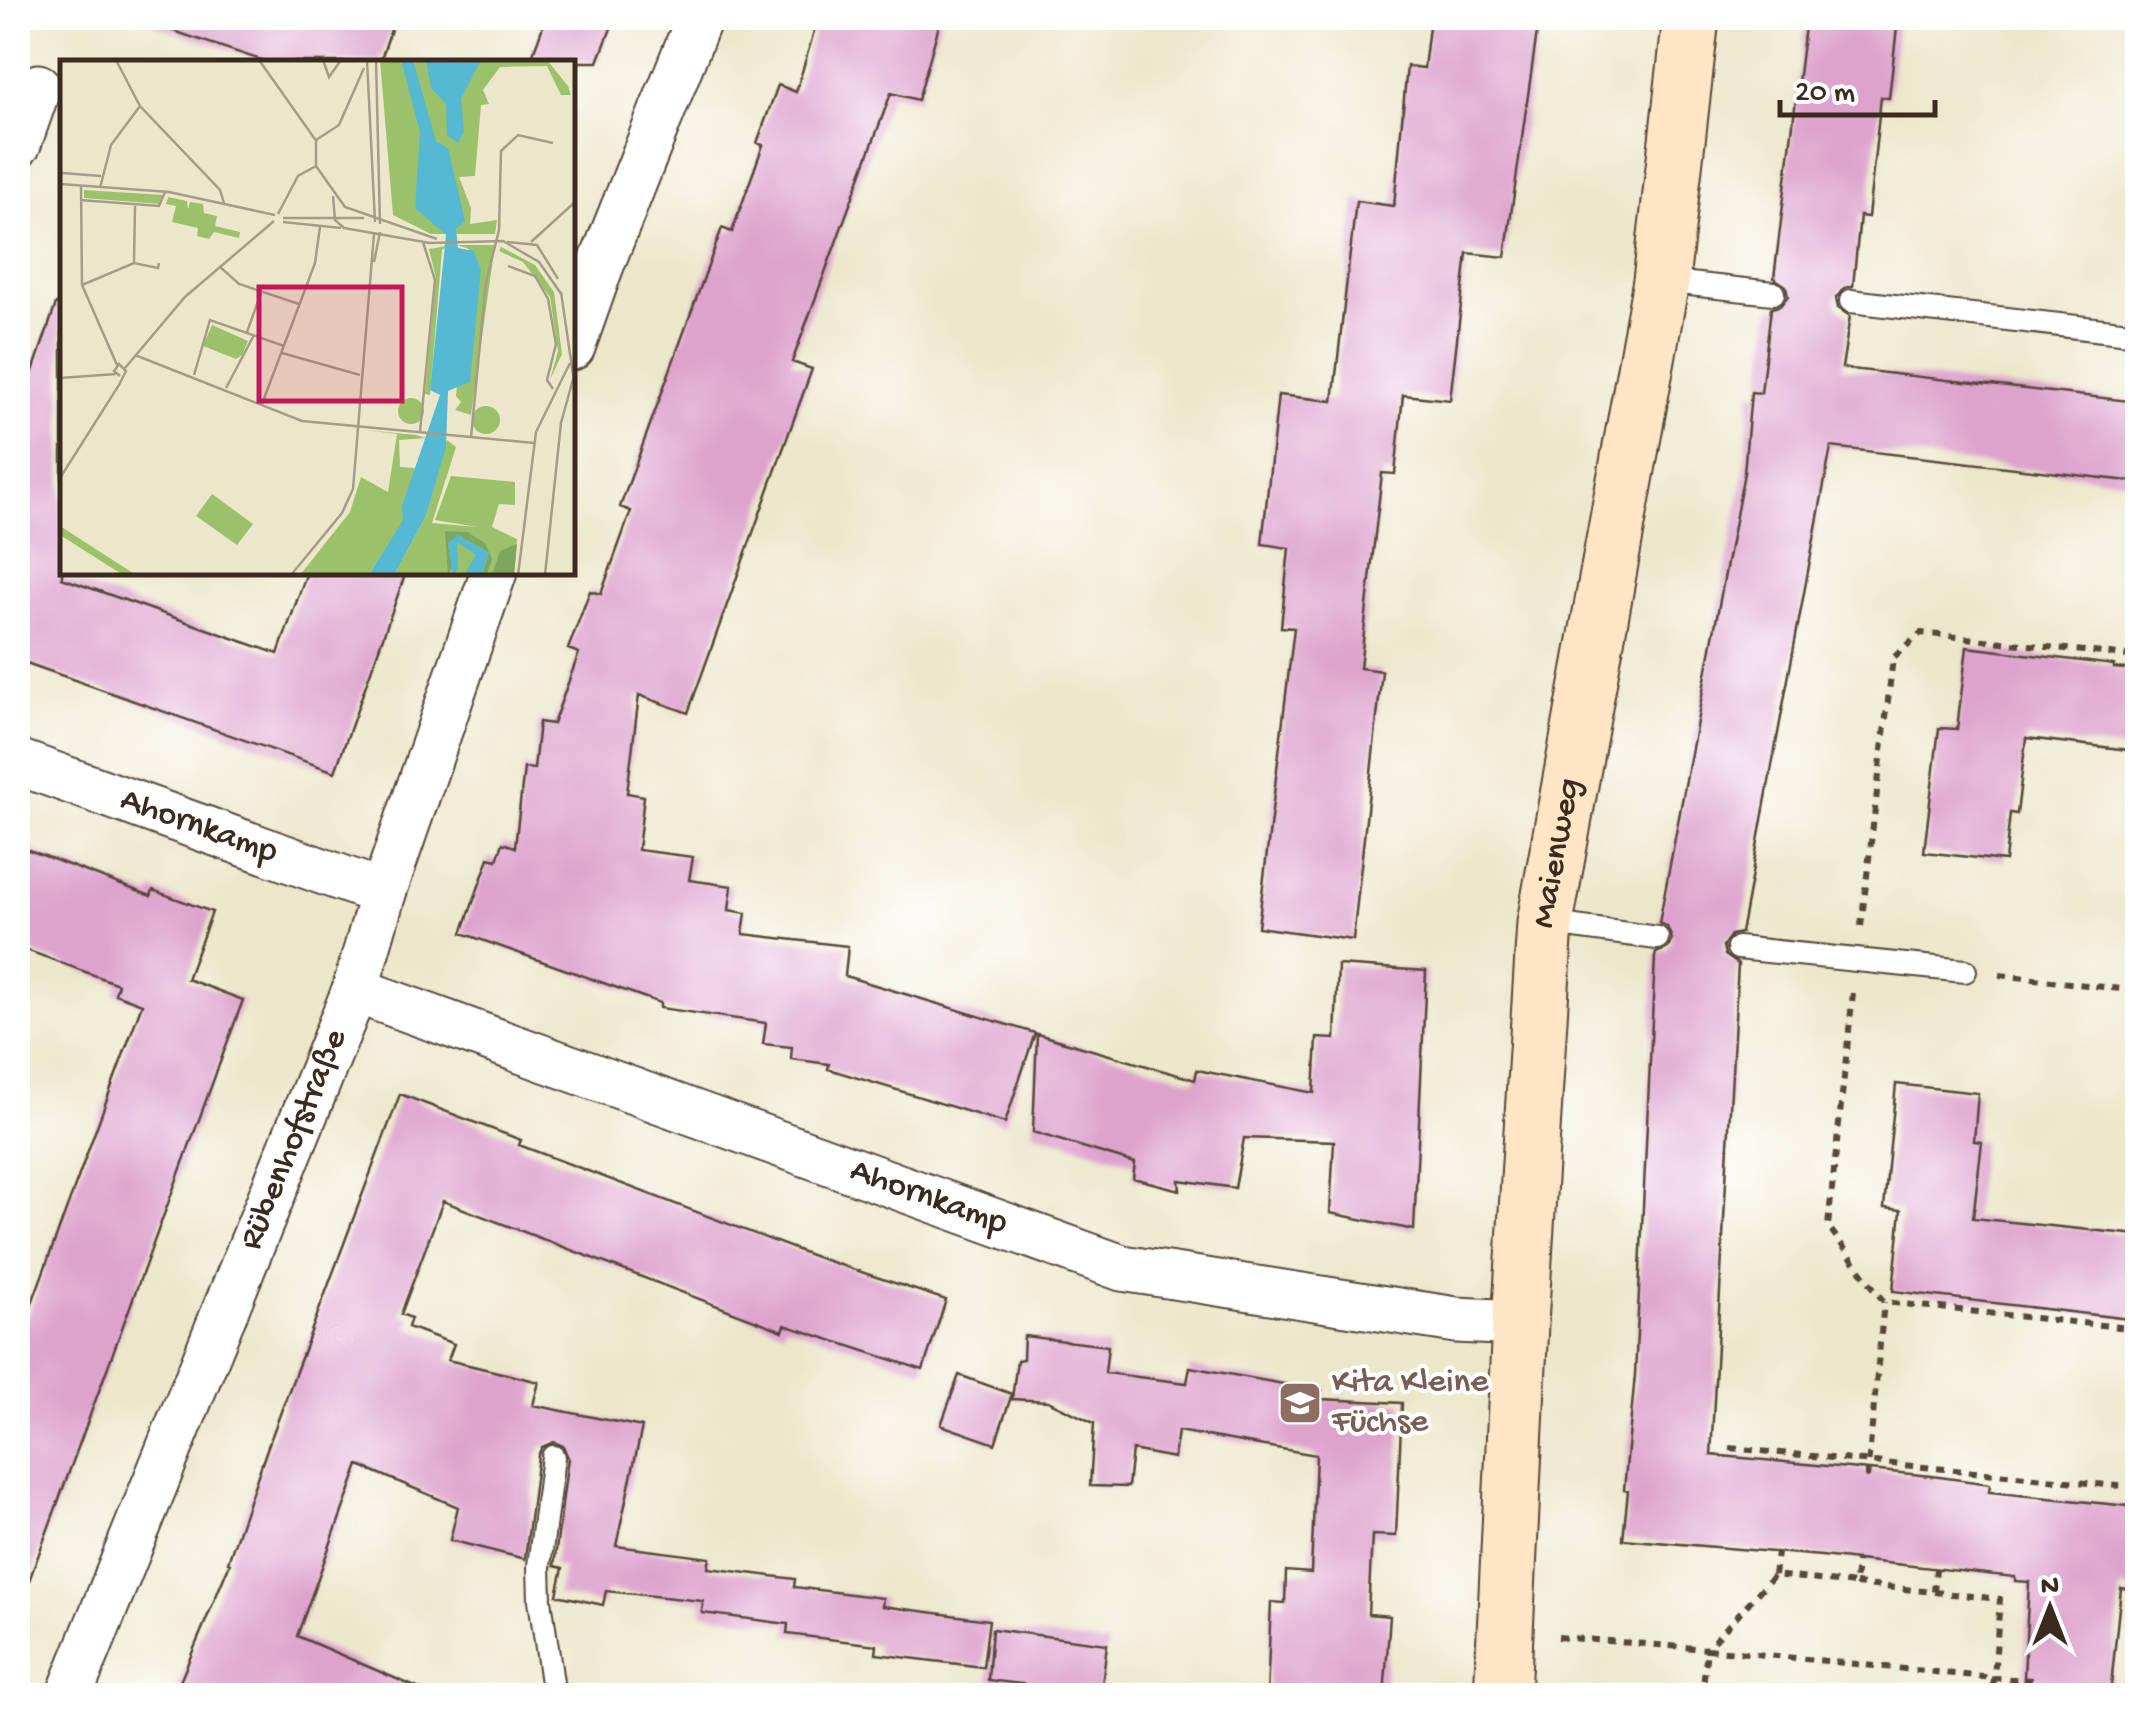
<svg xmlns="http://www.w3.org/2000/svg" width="2155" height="1713" viewBox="0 0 2155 1713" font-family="'Gochi Hand',sans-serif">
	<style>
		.building { fill: #dda3cd }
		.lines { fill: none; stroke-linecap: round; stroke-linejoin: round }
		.lane-casing { stroke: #564638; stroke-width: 26 }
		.street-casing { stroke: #564638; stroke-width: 49 }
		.secondary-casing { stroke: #564638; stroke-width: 59 }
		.path { stroke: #564638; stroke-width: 6; stroke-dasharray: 8 8; stroke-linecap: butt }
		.lane { stroke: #fff; stroke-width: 22 }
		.street { stroke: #fff; stroke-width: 45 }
		.secondary { stroke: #fde5c5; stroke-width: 55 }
		.labels { text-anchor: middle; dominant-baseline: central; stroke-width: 8; stroke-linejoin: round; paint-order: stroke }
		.street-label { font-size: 35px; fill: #3b2a1e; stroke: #fff }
		.education-label { font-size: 35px; fill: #785e54; stroke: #fff; text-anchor: start }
		.inset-road { fill: none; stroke: #a59b86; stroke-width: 2.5 }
		.view { fill: #c2185b; fill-opacity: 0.15; stroke: #c2185b; stroke-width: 5 }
		.inset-edge { fill: none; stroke: #3b2a1e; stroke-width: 5 }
	</style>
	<rect width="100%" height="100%" fill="#fff"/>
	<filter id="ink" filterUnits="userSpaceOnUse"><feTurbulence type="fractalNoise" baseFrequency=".01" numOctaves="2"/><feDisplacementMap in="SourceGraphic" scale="20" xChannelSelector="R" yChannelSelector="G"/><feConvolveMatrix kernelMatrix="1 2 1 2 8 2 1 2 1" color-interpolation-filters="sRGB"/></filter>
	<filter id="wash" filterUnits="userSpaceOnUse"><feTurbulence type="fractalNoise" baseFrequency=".0048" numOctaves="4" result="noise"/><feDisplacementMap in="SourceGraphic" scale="40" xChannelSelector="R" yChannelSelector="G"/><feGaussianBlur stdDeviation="2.25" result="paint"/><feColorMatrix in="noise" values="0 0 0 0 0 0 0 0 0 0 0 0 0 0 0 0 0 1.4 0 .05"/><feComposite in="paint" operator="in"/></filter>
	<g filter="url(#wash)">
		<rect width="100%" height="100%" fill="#ece7cb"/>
		<g id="blocks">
			<path class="building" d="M156,18H395L380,62H267L155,25Z
				M546,18H615L598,62H530Z
				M818,18H941L918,100L891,93L792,362L812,369L688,713L639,695L627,793L644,796L638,850L693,857L689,880L732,886L729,910L746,913L743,934L848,946L845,976L1035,1033L1005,1123L828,1069L829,1064L791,1059L792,1047L763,1044L766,1023L660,1008V1003L462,933L489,858L497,860L503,843L515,847L524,768L534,769L539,722L553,724L579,653L568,649L590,591L601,594L631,511L620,507L722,228L732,232L763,145L757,143L778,85L796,92Z
				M1430,18H1539L1505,257L1467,253L1450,400L1403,395L1395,474L1382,473L1360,668L1382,671L1353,940L1258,927L1294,628L1281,627L1289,548L1262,544L1278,395L1333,401L1356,201L1394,206L1407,66L1424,68Z
				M1806,18H1898L1889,98L1881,97L1868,217L1860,216L1853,286L1844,288L1836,298L1838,308L1850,316L1842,368L2138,402V482L1831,447L1741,933L1731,935L1723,946L1725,955L1738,964L1711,1455L1932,1476L1990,1484L1989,1492L2138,1507V1590L2121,1588L2110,1696H2023L2029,1582L2015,1581V1577L1821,1556L1623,1539L1628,1491L1624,1490L1635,1375L1655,957L1656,953L1668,948L1672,939L1667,927L1659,923L1744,473L1751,392L1761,393L1771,308L1780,306L1788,296L1786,286L1774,278Z
				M56,304L62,305V578L278,654L307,572H406L335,772L18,660V415Z
				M1967,647L2114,665V668L2138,670V751L2026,738L2017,814L2010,813L2005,861L1924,852L1939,728L1957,729Z
				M18,846L151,896L153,890L212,912L187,979L243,1000L23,1597L18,1596V1341L142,1004L115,994L118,984L18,947Z
				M1338,965L1426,971L1414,1230L1330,1213L1334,1141L1244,1138L1235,1188L1179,1180L1180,1190L1133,1178L1135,1163L1033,1132L1037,1034L1195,1080L1197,1070L1314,1093L1317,1038L1335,1039Z
				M1896,1084L1978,1093L1974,1141L1982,1142L1973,1218L2138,1235V1314L2131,1313L2130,1319L1893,1291L1901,1210L1884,1208Z
				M400,1094L521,1140L519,1145L816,1257L946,1300L923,1370L785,1325L783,1331L443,1201L401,1314L411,1318L408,1327L454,1344L448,1360L539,1382L533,1405L642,1427L616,1546L710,1558L708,1568L795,1579L794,1587L883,1598L882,1606L989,1620L983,1667L876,1654L877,1645L787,1634L788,1624L702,1613L703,1601L606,1591L603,1605L557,1595L563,1568L554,1566L568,1458L563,1446L554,1442L542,1447L538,1455L525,1559L450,1540L458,1507L359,1465L297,1636L436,1696H174L230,1563L228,1562L267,1449Z
				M1024,1336L1108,1346L1105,1373L1187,1383L1190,1367L1322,1391L1321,1399L1402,1403L1396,1536L1372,1535L1368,1614L1390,1616L1384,1696H1267L1271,1602L1285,1603L1286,1571L1311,1573L1316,1455L1178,1431L1174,1458L1132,1450L1128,1487L1090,1486L1094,1423L1048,1401L1012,1399L1017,1360L1023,1359Z
				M959,1375L1012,1394L995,1444L941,1425Z
				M992,1629L1107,1644L1101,1694L988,1680Z"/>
		</g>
	</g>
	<g filter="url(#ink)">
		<use href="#blocks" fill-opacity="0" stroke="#564638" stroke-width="2.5"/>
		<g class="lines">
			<defs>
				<path id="lane" d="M1662,281L1773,293
					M1851,301L2138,334
					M1545,923L1657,938
					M1738,948L1965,971
					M553,1457L539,1566L540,1600L554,1696"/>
				<g id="street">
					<path d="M18,144L38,87"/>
					<path d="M572,347L601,265L699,18"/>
					<path id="s1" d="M18,762L383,893"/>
					<path id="s2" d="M355,990L1122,1268L1456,1320L1520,1323"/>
					<path id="s3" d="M69,1696L355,990L383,893L494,572"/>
				</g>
				<g id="secondary">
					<path id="s4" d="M1502,1696L1520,1323L1545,923L1661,281L1691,18"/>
				</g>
			</defs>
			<use href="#lane" class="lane-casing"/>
			<use href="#street" class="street-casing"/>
			<use href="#secondary" class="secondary-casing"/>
			<path class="path" d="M1861,926L1893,658L1921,633L2138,657
				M2000,975L2138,991
				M1853,993L1828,1226L1884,1302L2138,1329
				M1730,1448L2138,1488
				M1867,1478L1884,1302
				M1774,1575L1777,1553
				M1855,1584L1934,1592L1936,1569
				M1934,1592L2000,1599L1994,1678L2032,1680
				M1558,1637L1707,1649L1774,1575L1855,1584L1857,1560
				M1702,1696L1707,1649L1994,1678L1992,1696"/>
			<use href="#lane" class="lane"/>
			<use href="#street" class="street"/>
			<use href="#secondary" class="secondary"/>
		</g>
	</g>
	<defs>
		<symbol id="school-square" viewBox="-11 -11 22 22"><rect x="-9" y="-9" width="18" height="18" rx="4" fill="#8d6e63" stroke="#fff"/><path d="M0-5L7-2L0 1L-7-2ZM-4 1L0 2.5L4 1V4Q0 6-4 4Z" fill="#fff"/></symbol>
	</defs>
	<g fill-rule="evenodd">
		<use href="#school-square" x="1275" y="1378" width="50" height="50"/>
	</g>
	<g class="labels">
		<g class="street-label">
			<text stroke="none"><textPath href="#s1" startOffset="192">Ahornkamp</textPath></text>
			<text stroke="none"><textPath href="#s4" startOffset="845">Maienweg</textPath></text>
			<text stroke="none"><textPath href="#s3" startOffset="600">Rübenhofstraße</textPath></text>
			<text stroke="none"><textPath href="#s2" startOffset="610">Ahornkamp</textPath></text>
		</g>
		<g class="education-label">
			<text x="1332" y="1383">Kita Kleine<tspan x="1332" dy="40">Füchse</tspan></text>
		</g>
	</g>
	<g transform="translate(60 60)">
		<rect width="515" height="515" fill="#ece7cb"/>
		<path d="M320,0H487L508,26L511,35H501L487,6L440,7L423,30L429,44L421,45L415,116L399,117L411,148L410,164L437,160L435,174H371L333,155ZM24,130L103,135L101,144L24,138ZM108,137L127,141L128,149L130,142L143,144L144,153L157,156L155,166L180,172L179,178L154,172L149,179L137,176L138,168L112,162L116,146L106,144ZM397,185H435L411,355L395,350L401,342L396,336L409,189ZM387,186L382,190L370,335L365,334L376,218L369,189ZM441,187L475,205L494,232L502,294L490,320L498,291L490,237L463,202L439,191L435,201ZM152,265L188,281L182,295L176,299L143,286ZM338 351a13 13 0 1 1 26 0a13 13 0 1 1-26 0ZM412 360a14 14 0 1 1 28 0a14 14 0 1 1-28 0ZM305,370L356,375L366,378L339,380L340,407L355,408L343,461L309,515H240L290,452L301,417L328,432L337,374ZM387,380L396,387L372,463L417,467L375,460L391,416L455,422V445L439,444L432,467L457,479L454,515H334L366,456ZM152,434L193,464L177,485L136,456ZM0,466L76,515H63L0,475Z" fill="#9cc16b"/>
		<path d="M385,471L407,472L425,483L432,499L427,515H422L429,493L398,475L388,487L394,503L388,515ZM457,484L454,515H432L440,491Z" fill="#7da75f"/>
		<path d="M341,0H353L376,81L388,88L405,161L396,169L398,188L414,191L421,210L410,322L388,331L386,387L366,456L334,515H309L343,460L342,446L380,335L370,330L386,175L355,148L360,72ZM366,0H421L401,39L404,72L398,83L387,75L386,44L371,28ZM398,475L429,493L422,515H404L416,495L397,482L398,509L393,515L388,483Z" fill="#55b9d3"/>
		<path class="inset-road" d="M56,0L80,46L160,130L164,143M199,0L257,82M263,0L269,17L281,0M307,0L315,162M316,0L320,164M0,55L1,124M256,80L279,65L304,8M256,80V106L285,147L377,179M2,113L41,116M0,124L109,132L215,155M21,126L22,225L57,305M40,128L51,85L80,46M273,136L275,160L284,168L370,183L443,181L479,202L502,235M20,140L99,146L105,132M218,154L238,116L256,106M223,158H304M223,162L281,168M447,182L477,185L498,219M471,182L515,142M314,202L320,172M74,203L75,146M159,206L179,224L239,244M448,206L475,216L488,239L496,284L487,320L493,329M22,225L74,203L98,208L99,203M501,232L515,328M187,272L201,233M222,293L300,315M75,295L242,361L474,383M65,308L125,237L214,161M134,315L150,260L224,286M0,318L56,314M166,328L194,275M202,344L255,203L260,167M360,371L375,220L363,182M411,377L426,222L439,170L441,91L458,75L493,83M0,418L59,325L66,311L59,304L54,311L60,316M231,515L282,453L293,429L314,174M458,515L476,372L510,303M485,515L501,363L515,312"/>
		<path class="view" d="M199,227H342V341H199Z"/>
		<rect width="515" height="515" class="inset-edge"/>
	</g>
	<rect width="2155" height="1713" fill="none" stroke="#fff" stroke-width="60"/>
	<g transform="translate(2050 1608)" stroke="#ffffff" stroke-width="8" paint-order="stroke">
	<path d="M0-8L18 38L0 25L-18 38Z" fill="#3b2a1e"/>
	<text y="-15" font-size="28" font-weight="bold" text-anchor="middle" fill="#3b2a1e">N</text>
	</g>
	<path d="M1780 100v15h155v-15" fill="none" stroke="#3b2a1e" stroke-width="5"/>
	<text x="1795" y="100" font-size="30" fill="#3b2a1e" stroke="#ffffff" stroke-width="8" paint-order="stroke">20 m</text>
</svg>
